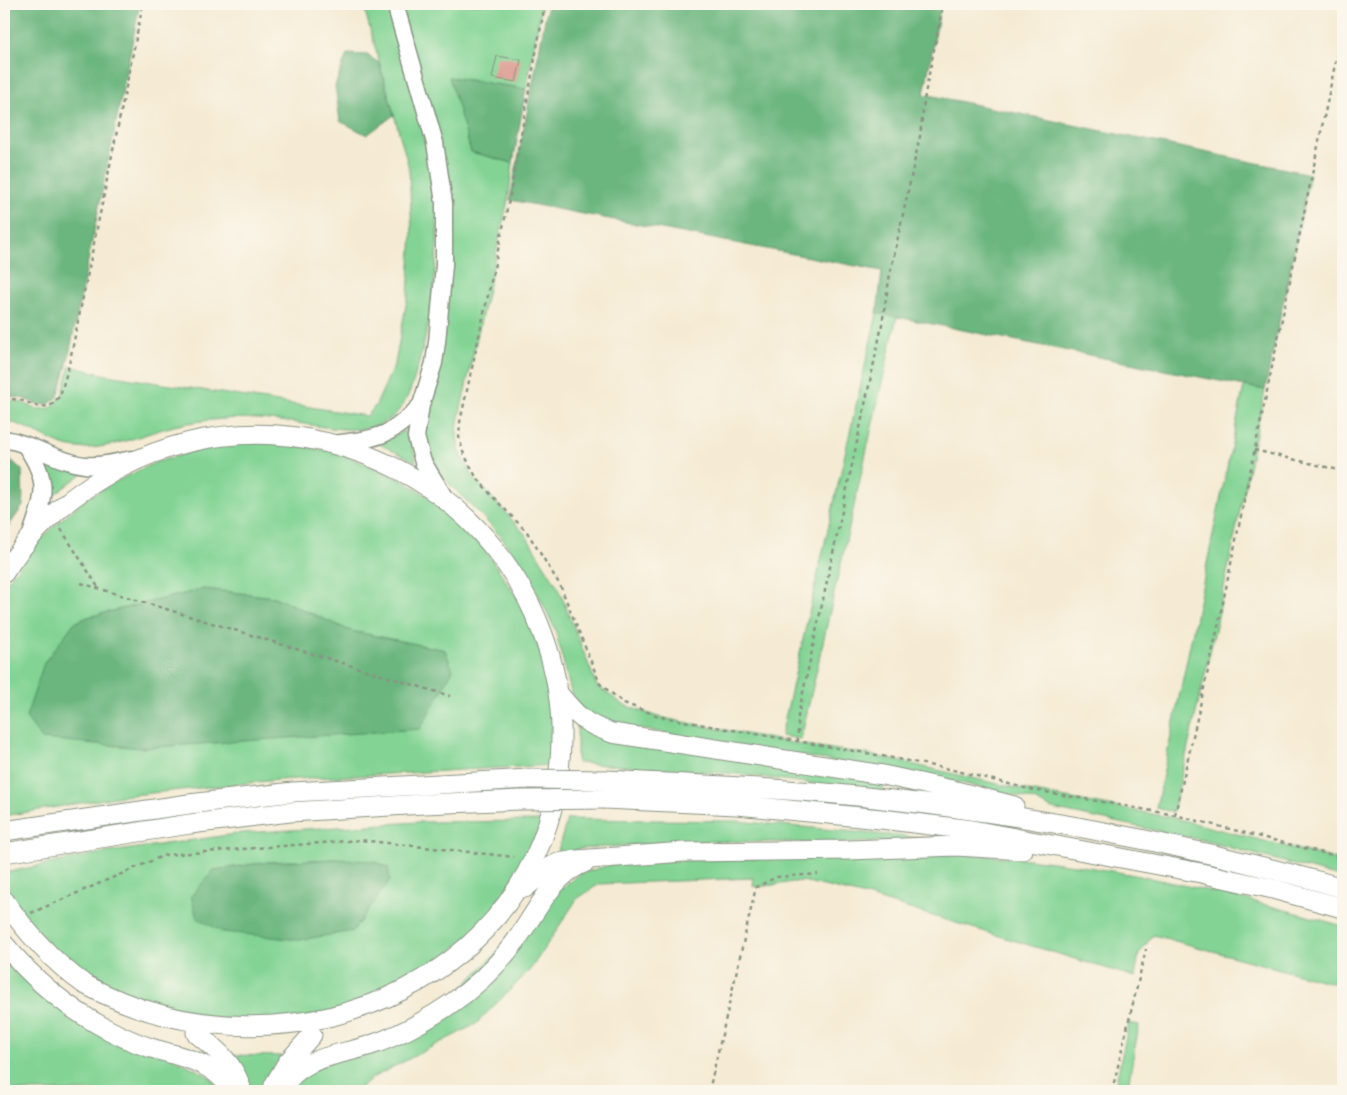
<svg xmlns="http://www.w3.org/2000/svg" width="1347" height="1095" viewBox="0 0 1347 1095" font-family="Vollkorn,serif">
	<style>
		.green { fill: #83d494; stroke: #518864; fill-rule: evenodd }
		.forest { fill: #6ab67e; stroke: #447a59 }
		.building { fill: #db958d }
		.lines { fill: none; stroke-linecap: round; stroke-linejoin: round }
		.major-casing { stroke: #8a9484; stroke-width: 19 }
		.highway-casing { stroke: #8a9484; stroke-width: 21 }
		.path { stroke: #8a9484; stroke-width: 2.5; stroke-dasharray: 4 4; stroke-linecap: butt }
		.major { stroke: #fff; stroke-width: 16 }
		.highway { stroke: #fff; stroke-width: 19 }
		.highway-bridge-casing { stroke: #8a9484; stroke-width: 21; stroke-linecap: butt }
		.highway-bridge { stroke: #fff; stroke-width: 19 }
	</style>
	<rect width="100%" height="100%" fill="#fbf7ec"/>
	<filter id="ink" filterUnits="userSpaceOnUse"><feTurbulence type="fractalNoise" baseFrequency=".02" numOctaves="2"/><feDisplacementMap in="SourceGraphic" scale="10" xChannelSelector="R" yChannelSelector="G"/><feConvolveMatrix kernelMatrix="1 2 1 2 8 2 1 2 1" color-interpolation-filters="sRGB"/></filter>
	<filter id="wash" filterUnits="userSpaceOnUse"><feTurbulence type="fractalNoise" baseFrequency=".0096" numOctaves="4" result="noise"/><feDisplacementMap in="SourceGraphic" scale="20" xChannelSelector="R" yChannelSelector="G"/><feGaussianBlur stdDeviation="1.12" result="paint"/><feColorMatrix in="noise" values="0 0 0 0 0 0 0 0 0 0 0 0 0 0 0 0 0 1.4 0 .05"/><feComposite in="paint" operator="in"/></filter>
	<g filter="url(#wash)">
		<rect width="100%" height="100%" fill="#f5ebd4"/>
		<path class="green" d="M363,4H388C404,60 423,116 432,173C434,184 436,195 437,206C439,256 433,311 420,359C413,382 408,409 385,422C361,437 317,425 290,422C269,420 245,417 224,419C208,420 190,422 174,426C142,434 111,450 77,448C51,446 30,424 4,421V400L20,402L38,409L51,408L62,396L70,366L107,375L367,416L376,405L395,363L408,295L412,234L409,168Z
			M402,4H542L526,89L450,77L471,152L513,163L508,200L458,422L457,437L460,452L473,477L525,534L558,587L597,686L624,705L658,717L797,744L867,754L1029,791L1174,818L1343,861V878L1202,840L1052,809L1034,800L953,781L616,725L594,718L580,708L571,692L555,629L539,596L522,566L501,537L480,514L430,465L420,429L451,265Z
			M877,313L897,317L801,739L781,736Z
			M1244,386L1265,390L1215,631L1173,812L1156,808Z
			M410,428L416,462L379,444Z
			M267,442L332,451L363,463L406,482L438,503L484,548L522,605L546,668L551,698L555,765L278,780L122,796L4,816V586L34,546L62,519L87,498L123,478L157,462L224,443ZM204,589L274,597L351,631L445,650L74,623L88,617Z
			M43,455L81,471L82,474L51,497L48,496L43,466Z
			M577,722L884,783L883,793L738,774L577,763Z
			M567,819L738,821L932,839L849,843L685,841L579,849L557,854Z
			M544,821L495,915L385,1006L343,1022L311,1029L291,1032L242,1034L104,989L48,943L10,897L4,885V873L96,854L242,833L418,822ZM336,859L214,870L268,862Z
			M952,854C980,856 1008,856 1036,860C1140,872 1242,897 1343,926V986L1153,935L1139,954L1135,977L870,897L820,885L802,881L758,887L753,886L754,878L599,884L577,899L530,970L476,1024L372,1078L356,1091H289L301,1074L425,1026L555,893L580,874L619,862Z
			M4,957L23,978L210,1077L220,1091H4Z
			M1129,1023L1139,1025L1127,1091H1114Z
			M229,1055L282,1056L271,1070L262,1091H248Z"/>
		<path class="forest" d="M4,4H140L67,365L58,397L49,404L40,405L21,398L4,396Z
			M548,4H941L924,94L1310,174L1265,390L877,313L882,271L510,200Z
			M347,54L367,55L379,63L394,115L367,135L340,121L335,86Z
			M449,77L526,89L513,163L471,152Z
			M4,458H9L22,470L23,506L4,533Z
			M204,589L274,597L351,631L445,650L453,670L420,729L141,748L42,739L26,717L44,663L74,623L88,617Z
			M336,859L373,861L388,867L390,880L353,931L300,940L223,932L197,918L191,896L214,870L268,862Z"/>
		<g id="blocks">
			<path class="building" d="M497,56L521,60L516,82L492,78Z"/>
		</g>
	</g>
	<g filter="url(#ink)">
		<use href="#blocks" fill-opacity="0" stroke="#8a9484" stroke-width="1"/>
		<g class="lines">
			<defs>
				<path id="major" d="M395,4L435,143L444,203V265L437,342L434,363L421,405L416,437L423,462L446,500
					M4,439C32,443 57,462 85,465C100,467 117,462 132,459
					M334,444C377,438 390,438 421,405
					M25,445C51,482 44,497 30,537"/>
				<path id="highway" d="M4,573C62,482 169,428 277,435C360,441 440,481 493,547C534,597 559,661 561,726C567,976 290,1095 84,984C52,961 26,932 4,900
					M558,693C576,715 584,724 612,733L883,775L952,790L1014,806
					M605,780C698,785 791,788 884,799C1039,816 1193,846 1343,888
					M604,799L737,805L881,819L972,830L1201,873L1273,889L1343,908
					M4,831L189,804L293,792L528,779
					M4,853L190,824L290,812L424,804L520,800
					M525,888L550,867L558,863L577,860L684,852L849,850L956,846L1023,850
					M4,944C33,979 65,1007 105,1028C120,1036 135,1043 151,1048C181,1057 214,1061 232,1091
					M196,1033C216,1049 236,1065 242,1091
					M274,1085L287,1063L312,1035
					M280,1091C302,1055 335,1057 371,1045C398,1036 425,1021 449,1005C473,989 494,969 512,946C534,918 550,875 586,862"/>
			</defs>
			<use href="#major" class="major-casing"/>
			<use href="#highway" class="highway-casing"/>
			<path class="path" d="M545,4L509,200L460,422L459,437L463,452L475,475L491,495L527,532L560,585L600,684L624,703L658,716L704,725L866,753L949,769L1029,789L1175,815L1343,858
				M4,398L20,400L40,407L50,406L60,396L69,365L143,4
				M1254,450L1343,471
				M61,529L98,587
				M81,583L450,696
				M798,742V716L881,330L890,274L920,136L925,94L943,4
				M1175,815L1217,631L1343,26
				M31,913L165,855L360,840L514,857
				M709,1091L756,887L777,877L818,874
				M1112,1091L1146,949"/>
			<use href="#major" class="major"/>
			<use href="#highway" class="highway"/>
			<defs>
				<path id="highway-bridge" d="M528,779L605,780
					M520,800L604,799"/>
			</defs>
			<use href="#highway-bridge" class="highway-bridge-casing"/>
			<use href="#highway-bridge" class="highway-bridge"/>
		</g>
	</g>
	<rect width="1347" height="1095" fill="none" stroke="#fbf7ec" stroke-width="20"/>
</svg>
